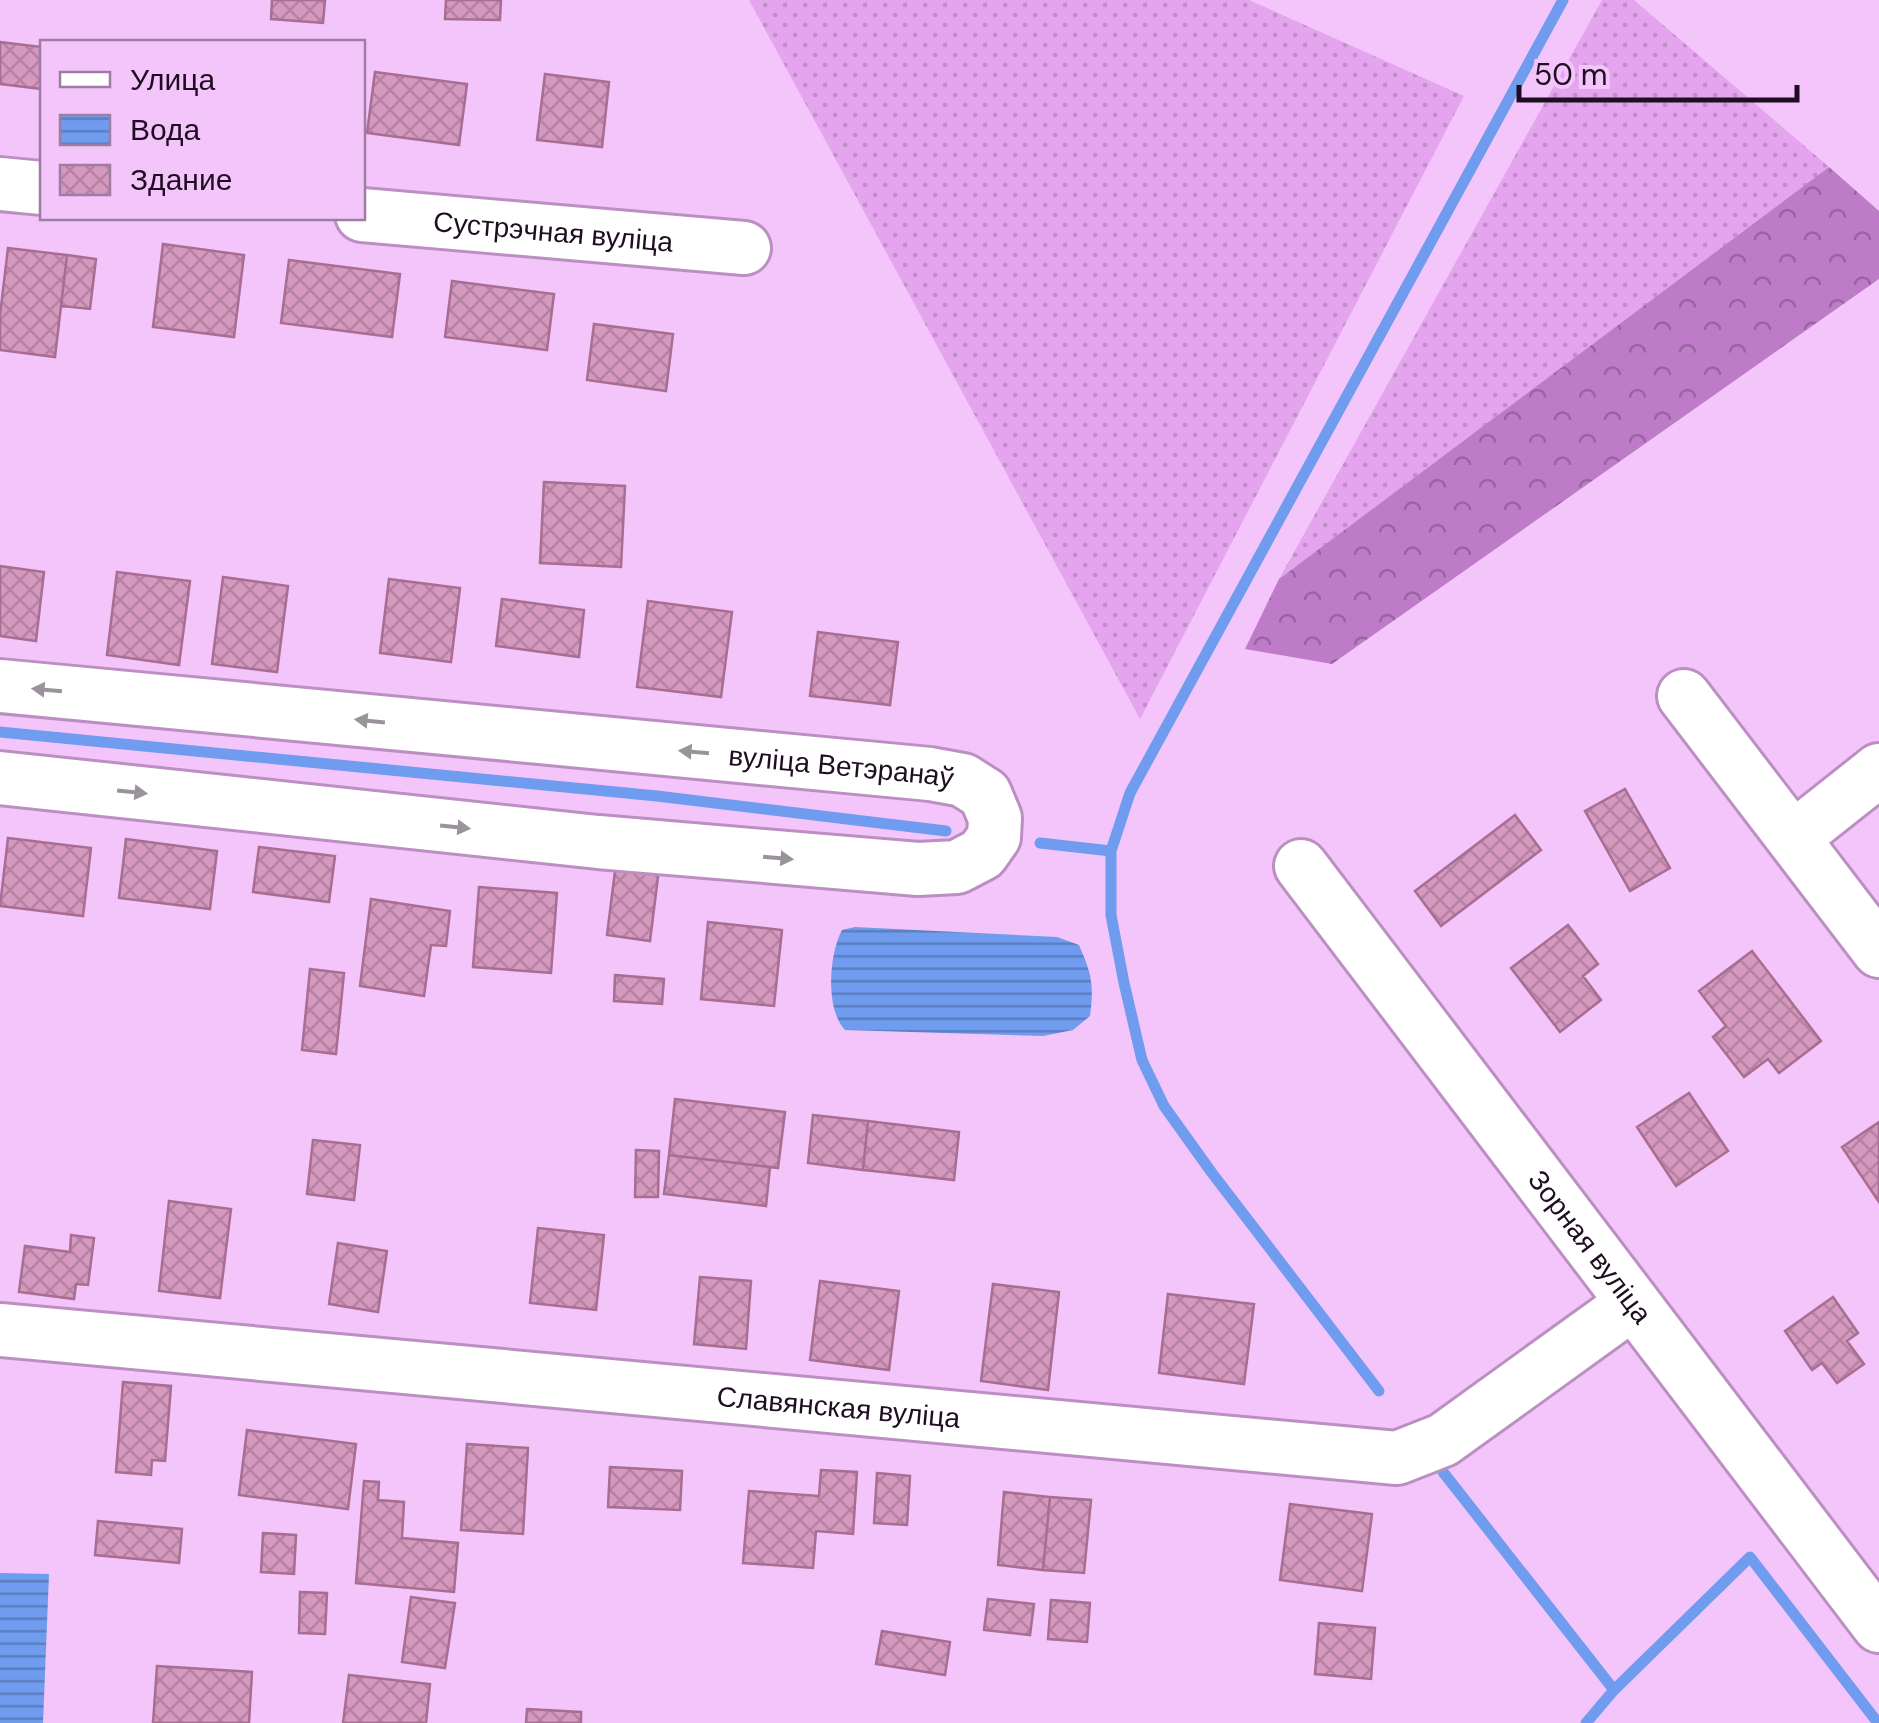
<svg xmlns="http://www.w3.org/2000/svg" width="1879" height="1723" viewBox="0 0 1879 1723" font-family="'DM Sans',sans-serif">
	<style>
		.grass { fill: url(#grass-dots) }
		.forest { fill: url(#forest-crowns) }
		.water { fill: url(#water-rules) }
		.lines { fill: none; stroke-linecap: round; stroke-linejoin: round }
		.stream { stroke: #6f9cee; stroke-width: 11 }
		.building { fill: url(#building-cross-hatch); stroke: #a86e92; stroke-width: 2.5 }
		.minor-casing { stroke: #bc8fc2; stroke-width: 58 }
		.minor { stroke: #fff; stroke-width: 52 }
		.oneway { fill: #9a939b }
		.labels { text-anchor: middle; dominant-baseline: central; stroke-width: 8; stroke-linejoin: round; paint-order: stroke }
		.street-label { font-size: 28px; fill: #1f0e21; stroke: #f4c5fb }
	</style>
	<defs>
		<pattern id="grass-dots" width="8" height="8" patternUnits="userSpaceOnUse" patternTransform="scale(2.5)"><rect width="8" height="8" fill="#e4a4ee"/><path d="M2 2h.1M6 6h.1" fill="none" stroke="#c38ccc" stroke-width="1.8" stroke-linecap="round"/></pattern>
		<pattern id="forest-crowns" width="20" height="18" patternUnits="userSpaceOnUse" patternTransform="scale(2.5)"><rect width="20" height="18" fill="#be7cc8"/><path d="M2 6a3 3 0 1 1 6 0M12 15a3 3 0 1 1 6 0" fill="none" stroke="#9a64a2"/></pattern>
		<pattern id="water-rules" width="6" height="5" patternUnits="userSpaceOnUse" patternTransform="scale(2.5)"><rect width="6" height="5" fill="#6f9cee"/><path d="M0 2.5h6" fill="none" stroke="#5b7ec0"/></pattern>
		<pattern id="building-cross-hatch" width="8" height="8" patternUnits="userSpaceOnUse" patternTransform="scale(2.5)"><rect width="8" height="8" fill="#d598be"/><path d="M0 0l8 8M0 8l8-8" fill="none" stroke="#b682a3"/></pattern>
	</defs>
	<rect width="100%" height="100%" fill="#f4c5fb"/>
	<path class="grass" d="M749,0H1249L1464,96L1140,719Z
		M1602,0H1634L1829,167L1279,579Z"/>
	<path class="forest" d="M1829,167L1879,211V279L1332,664L1245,649L1279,579Z"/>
	<path class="water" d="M855,927L1057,937L1079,945C1092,975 1094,984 1090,1016L1073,1030L1043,1036L845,1030C825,1009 829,954 842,930Z
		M0,1573L49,1574L43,1723H0Z"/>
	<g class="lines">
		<path class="stream" d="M0,732L657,796L946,831
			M1040,843L1111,851
			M1379,1391L1212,1173L1164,1106L1142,1060L1124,983L1111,915V851L1130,793L1563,0
			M1443,1472L1614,1690
			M1586,1723L1614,1690L1750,1557L1878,1723"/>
	</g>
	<path class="building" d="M272,0H325L323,23L271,19Z
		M446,0H501L500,20L445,19Z
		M0,42L42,47V89L0,84Z
		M375,72L467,84L459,145L367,133Z
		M545,74L609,82L602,147L537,140Z
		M163,244L244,255L234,337L153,327Z
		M8,248L67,255L55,357L0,350V315Z
		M67,255L96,259L90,309L61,306Z
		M289,260L400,274L392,337L281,323Z
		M452,281L554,294L547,350L445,337Z
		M594,324L673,334L666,391L587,380Z
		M544,482L625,486L621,567L540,563Z
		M0,566L44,572L36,641L0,636Z
		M117,572L190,581L179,665L107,655Z
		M223,577L288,586L277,672L212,664Z
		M389,579L460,588L451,662L380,653Z
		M502,599L584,610L579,657L496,646Z
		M648,601L732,612L721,697L637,687Z
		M818,632L898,642L890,705L810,696Z
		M1625,789L1670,868L1630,891L1585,811Z
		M1515,815L1541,850L1441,926L1415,891Z
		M8,838L91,848L83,916L0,906Z
		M126,839L217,851L210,909L119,898Z
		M259,847L335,856L329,902L253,892Z
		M616,863L659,869L650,941L607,935Z
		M479,887L557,893L551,973L473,967Z
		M371,899L450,911L446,946L431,945L424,996L360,986Z
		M708,922L782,930L774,1006L701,999Z
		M1568,925L1598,964L1583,976L1601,1000L1560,1032L1511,968Z
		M1752,951L1821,1041L1779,1073L1768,1059L1744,1077L1713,1037L1726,1026L1699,991Z
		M310,969L344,973L336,1054L302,1050Z
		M615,975L664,979L662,1004L614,1001Z
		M1689,1093L1728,1151L1676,1186L1637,1127Z
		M675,1099L785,1112L778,1168L669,1155Z
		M813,1115L868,1121L863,1170L808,1163Z
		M868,1121L959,1132L954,1180L863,1170Z
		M1879,1122V1202L1842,1147Z
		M313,1140L360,1145L354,1200L307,1194Z
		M636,1150L659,1151L658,1197H635Z
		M669,1155L770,1167L766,1206L664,1194Z
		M169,1201L231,1209L220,1298L159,1291Z
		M538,1228L604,1235L596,1310L530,1303Z
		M71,1235L94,1238L88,1285L76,1284L74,1299L19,1292L25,1246L70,1252Z
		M338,1243L387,1251L378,1312L329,1304Z
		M700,1277L751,1281L746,1349L694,1344Z
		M820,1281L899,1291L889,1370L810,1360Z
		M993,1284L1059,1292L1048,1390L981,1381Z
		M1168,1294L1254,1304L1244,1384L1159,1373Z
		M1833,1297L1858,1333L1847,1341L1864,1364L1837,1383L1822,1363L1812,1370L1785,1331Z
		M123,1382L171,1386L165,1461L152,1460L151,1475L116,1472Z
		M247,1430L356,1444L348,1509L239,1495Z
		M467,1444L528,1448L523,1534L461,1530Z
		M610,1467L682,1471L680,1510L608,1507Z
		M821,1470L857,1472L853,1534L816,1531L813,1568L743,1563L749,1491L819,1496Z
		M877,1473L910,1476L907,1525L874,1523Z
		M364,1481L379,1482L378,1500L404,1502L402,1538L458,1543L454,1592L356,1583Z
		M1004,1492L1050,1497L1043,1570L998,1565Z
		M1050,1497L1091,1500L1084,1573L1043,1570Z
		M1290,1504L1372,1514L1362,1591L1280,1580Z
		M98,1521L182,1529L179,1563L95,1555Z
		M263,1533L296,1535L294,1574L261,1572Z
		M300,1592L327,1593L325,1634L299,1633Z
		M411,1597L455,1603L445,1668L402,1662Z
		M988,1599L1034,1604L1030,1635L984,1630Z
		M1051,1600L1090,1603L1087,1642L1048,1639Z
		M1319,1623L1375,1628L1371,1679L1315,1674Z
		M882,1631L950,1642L945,1675L876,1664Z
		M157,1666L252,1672L249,1723H153Z
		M349,1675L430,1684L426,1723H343Z
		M527,1709L581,1712V1723H526Z"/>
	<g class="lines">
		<defs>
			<g id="minor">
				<path d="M0,184L42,188"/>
				<path id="s1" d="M362,215L744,248"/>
				<path id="s2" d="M0,686L930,774L963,780L985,794L995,818L994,837L982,854L957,867L918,869L598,842L0,778"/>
				<path d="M1684,696L1879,951"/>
				<path d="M1793,838L1879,770"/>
				<path id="s3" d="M1301,866L1879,1626"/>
				<path id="s4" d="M0,1330L1397,1458L1443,1440L1633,1303"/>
			</g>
		</defs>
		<use href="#minor" class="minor-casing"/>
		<use href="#minor" class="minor"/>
	</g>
	<defs><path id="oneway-solid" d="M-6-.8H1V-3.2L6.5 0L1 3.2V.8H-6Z" transform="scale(2.5)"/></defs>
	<g class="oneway">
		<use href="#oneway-solid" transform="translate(47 690) rotate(-175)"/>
		<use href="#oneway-solid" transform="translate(370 721) rotate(-174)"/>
		<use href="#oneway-solid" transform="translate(694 752) rotate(-175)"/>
		<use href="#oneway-solid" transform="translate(132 792) rotate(6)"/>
		<use href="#oneway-solid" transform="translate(455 827) rotate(6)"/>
		<use href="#oneway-solid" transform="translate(778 858) rotate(5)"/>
	</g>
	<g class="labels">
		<g class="street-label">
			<text stroke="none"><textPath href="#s1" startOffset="192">Сустрэчная вуліца</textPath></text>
			<text stroke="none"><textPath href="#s2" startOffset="845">вуліца Ветэранаў</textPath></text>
			<text stroke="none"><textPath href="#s3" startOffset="478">Зорная вуліца</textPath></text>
			<text stroke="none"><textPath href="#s4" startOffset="842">Славянская вуліца</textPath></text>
		</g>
	</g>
	<rect x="40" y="40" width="325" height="180" fill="#f4c5fb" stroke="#9f7ca4" stroke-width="2.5"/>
	<rect x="60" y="72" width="50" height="15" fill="#ffffff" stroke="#9f7ca4" stroke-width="2.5"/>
	<text x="130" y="90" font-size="30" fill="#1f0e21">Улица</text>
	<rect x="60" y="115" width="50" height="30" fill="url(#water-rules)" stroke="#9f7ca4" stroke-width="2.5"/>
	<text x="130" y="140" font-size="30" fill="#1f0e21">Вода</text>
	<rect x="60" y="165" width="50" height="30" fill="url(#building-cross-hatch)" stroke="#9f7ca4" stroke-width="2.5"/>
	<text x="130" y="190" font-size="30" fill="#1f0e21">Здание</text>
	<path d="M1519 85v15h278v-15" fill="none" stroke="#1f0e21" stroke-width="5"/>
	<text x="1534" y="85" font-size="30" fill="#1f0e21" stroke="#f4c5fb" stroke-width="8" paint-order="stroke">50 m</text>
</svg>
